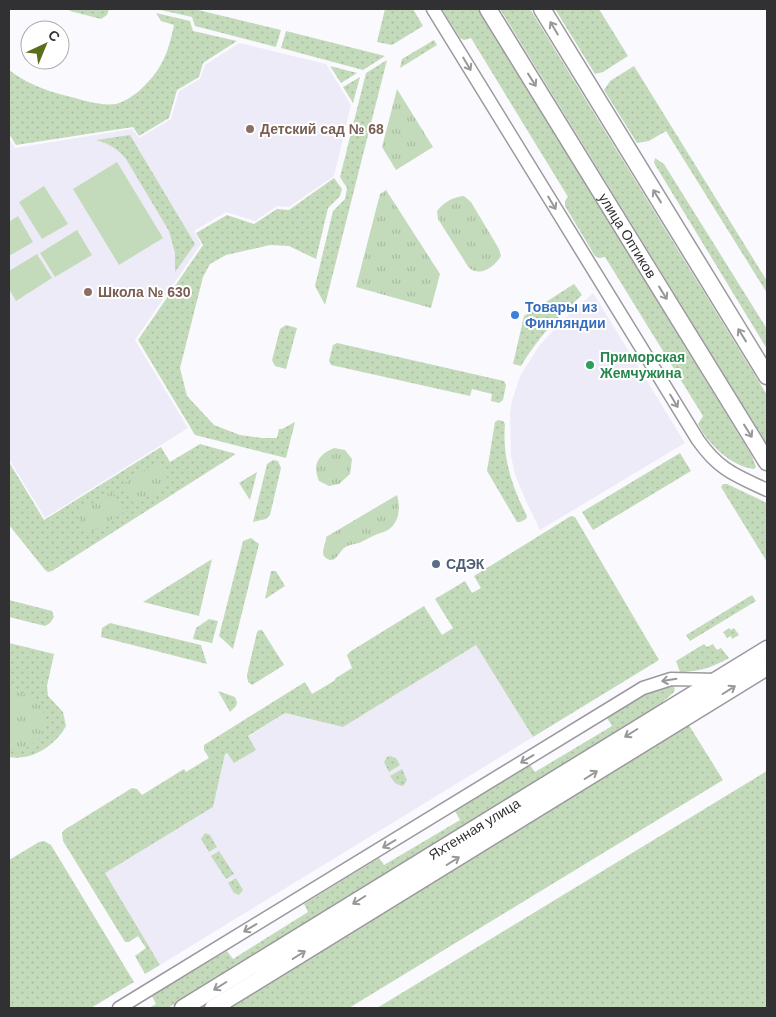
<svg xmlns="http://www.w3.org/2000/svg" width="776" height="1017" viewBox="0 0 776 1017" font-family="Arial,sans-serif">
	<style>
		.built { fill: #eeebf8 }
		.grass { fill: url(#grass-dots) }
		.park { fill: url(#park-tufts) }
		.garden { fill: #c4dbbb }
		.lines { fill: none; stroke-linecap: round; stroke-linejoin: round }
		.minor-casing { stroke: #9b999e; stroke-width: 15 }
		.tertiary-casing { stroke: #9b999e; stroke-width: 19 }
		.minor { stroke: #fff; stroke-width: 12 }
		.tertiary { stroke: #fff; stroke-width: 16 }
		.oneway { stroke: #989898 }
		.education-dot { fill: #8d6e63; stroke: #fff; stroke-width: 2 }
		.shop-dot { fill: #3f7fe0; stroke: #fff; stroke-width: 2 }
		.leisure-dot { fill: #2e9e5b; stroke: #fff; stroke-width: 2 }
		.service-dot { fill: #5c6f8a; stroke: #fff; stroke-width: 2 }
		.labels { text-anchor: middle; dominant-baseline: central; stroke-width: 4; stroke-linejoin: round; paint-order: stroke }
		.education-label { font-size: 14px; font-weight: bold; fill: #785e54; stroke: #fff; text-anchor: start }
		.street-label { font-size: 14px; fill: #313032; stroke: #fff }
		.shop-label { font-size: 14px; font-weight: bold; fill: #366cbe; stroke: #fff; text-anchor: start }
		.leisure-label { font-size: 14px; font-weight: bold; fill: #27864d; stroke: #fff; text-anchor: start }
		.service-label { font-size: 14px; font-weight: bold; fill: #4e5e75; stroke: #fff; text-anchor: start }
	</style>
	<defs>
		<pattern id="grass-dots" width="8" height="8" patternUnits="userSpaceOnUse" patternTransform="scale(1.25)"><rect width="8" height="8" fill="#c4dbbb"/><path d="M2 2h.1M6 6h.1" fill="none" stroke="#a9bca1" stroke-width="1.8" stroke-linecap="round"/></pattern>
		<pattern id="park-tufts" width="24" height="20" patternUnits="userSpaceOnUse" patternTransform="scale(1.25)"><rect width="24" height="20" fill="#c4dbbb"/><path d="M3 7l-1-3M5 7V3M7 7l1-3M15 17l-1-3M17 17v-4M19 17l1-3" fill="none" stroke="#a9bca1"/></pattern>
	</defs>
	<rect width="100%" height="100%" fill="#faf9fe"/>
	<path class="built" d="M239,43L326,64L351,105L334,176L289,207L277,206L255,221L226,212L194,231L201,244L135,340L188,428L45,518L9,459V138L15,148L132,129L139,138L171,119L179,91L200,79L205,65Z
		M593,293L685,443L540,530L526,501L515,475L511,456L510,414L512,401L520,376L539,346L562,321Z
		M476,645L533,737L160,965L104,873L213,807L225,754L227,753L234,763L255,750L248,737L285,713L343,727Z"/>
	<path class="grass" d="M69,9H109L107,15L101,19L70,11Z
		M156,9H194L281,30L276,47L195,26L192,17Z
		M385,9H413L423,26L392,45L377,42Z
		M442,9H478L752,456L756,467L754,469C732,467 707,443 698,424L703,416L605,257L599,258L595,256L565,206V201L568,197L471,38L464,40L460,38Z
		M500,9H530L767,395V445Z
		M555,9H599L628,56L603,72L595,74Z
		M156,13L190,21L193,31L237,41L203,63L199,77L177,90L169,118L139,136L133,127L16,145L9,134V70C28,84 44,90 67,96C83,100 100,106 116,104C124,102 133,96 139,91C162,70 168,54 174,25L161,21Z
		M286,31L385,56L363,70L281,48Z
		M434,40L437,45L400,68L402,59Z
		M387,60L325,305L315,286L333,211L345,199L347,188L340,177L366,73Z
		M330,66L357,73L341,83Z
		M634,66L767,281V293L666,131L649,141L637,143L604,90L610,81Z
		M360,77L353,103L343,87Z
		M130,135L195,244L175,272V253L169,231L126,159C117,148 109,144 96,140Z
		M655,158L664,164L767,329V349L654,163Z
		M334,178L342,189L340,196L328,208L316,259L289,246L270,245L226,255L210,264L203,277L180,368L187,396L214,425L240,435L262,438H277L279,429H282L295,422L286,458L195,435L138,340L203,245L196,233L227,215L254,224L277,209L289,210Z
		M574,284L582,295C557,317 538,338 521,366L513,364L524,316Z
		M286,325L297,328L286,369L275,366L272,360L280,329Z
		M337,343L504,381L506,385L503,400L499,403L491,401L492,394L472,389L470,396L331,365L329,361L333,345Z
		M498,420L503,421L505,424C502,457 512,487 527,516L526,519L520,522H517L487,471L495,422Z
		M200,444L236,454L52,571L48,572L45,570L9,525V462L44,520L161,447L170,462Z
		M680,453L691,471L593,530L582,512Z
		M273,460L278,461L281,468L270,515L266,519L253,522L267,464Z
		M257,472L250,500L239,483Z
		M723,484H727L767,503V562L721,487Z
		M571,516L575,517L659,660L533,737L476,645L343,727L285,713L248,736L256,750L234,763L227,753L225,754L213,807L105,873L160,965L145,974L135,956L146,948L138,936L129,942H125L63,841L62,833L64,830L132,788L137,789L142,795L184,769L186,772L209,758L204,750V745L305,682L312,694L334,681L336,678L352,668L347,655L351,651L424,606L442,635L453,628L435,599L465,581L472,593L481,588L474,576Z
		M251,538L259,544L233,649L219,636L243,541Z
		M212,559L199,616L143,602Z
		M271,571H276L285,586L265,599Z
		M752,595L756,601L690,641L686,635Z
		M9,600L52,611L54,617L50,623L45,626L9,617Z
		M209,619L218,621L212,643L193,639L196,628Z
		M110,623L201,645L207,664L101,637L102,628Z
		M729,628L731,630L734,628L739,635L732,639L731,636L727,638L723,632Z
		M259,630H262L284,665L252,685L248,682L247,675L257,632Z
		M9,643L54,654L47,686L48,696L63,712L66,726C55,746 32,761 9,757Z
		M704,644L707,647L713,644L717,650L721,648L729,658C713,667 698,672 680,672L676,661Z
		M670,686L674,687L675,689L674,692L650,713L168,1008H149L156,1004L152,996L227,951L233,959L308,912L304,904L379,858L384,865L460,820L455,811L530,765L535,772L612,726L607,718L647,694Z
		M218,691L235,697L237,702L236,706L230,712Z
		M687,722L723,780L349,1008H221Z
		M390,756L396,758L400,765L389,772L384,762L387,757Z
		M402,769L407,780L404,785L401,786L395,783L390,776Z
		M767,771V1008H377Z
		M205,833L210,835L217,847L209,852L201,839Z
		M44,841L51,845L134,982L91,1008H9V860L39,842Z
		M219,851L234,874L226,879L211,856Z
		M236,878L243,890L239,895L234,893L228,883Z"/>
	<path class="park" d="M397,89L433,147L396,170L382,147Z
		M386,190L440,274L431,308L356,287L380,194Z
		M464,196L471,202L499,249L501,256C494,267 481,277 469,268L438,219L437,211C444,202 453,197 464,196Z
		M334,448L345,450L352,459L350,474L339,484L329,486L319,481C312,464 318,455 334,448Z
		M157,462L170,482L135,505L122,485Z
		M112,491L125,511L89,534L76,514Z
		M397,495C401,508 399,523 388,530C383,533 378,533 373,536C368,538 364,541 359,543C354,544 348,545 344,548C339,552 335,565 326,558C319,553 327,543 326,537Z
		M9,690C20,692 34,695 40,705C43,710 44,716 44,721C43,740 28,752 9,748Z"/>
	<path class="garden" d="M117,162L163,238L119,265L73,189Z
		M44,186L68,224L42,239L19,202Z
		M18,216L33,242L9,256V222Z
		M77,230L92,255L55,277L40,253Z
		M37,254L52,278L16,301L9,289V271Z"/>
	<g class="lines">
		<defs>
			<path id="minor" d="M433,9L698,440C719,470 735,475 767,490
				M119,1008L643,688L671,679L717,680"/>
			<g id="tertiary">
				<path id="s1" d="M488,9L767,462"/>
				<path d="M542,9L767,376"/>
				<path id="s2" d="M183,1008L767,649"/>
				<path d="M213,1008L767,667"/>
			</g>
		</defs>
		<use href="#minor" class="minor-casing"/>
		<use href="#tertiary" class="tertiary-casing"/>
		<use href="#minor" class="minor"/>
		<use href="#tertiary" class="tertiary"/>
	</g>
	<defs><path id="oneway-shaft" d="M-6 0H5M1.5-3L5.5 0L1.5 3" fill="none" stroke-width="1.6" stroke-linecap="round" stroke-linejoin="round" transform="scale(1.25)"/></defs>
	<g class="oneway">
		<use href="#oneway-shaft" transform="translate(554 28) rotate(-121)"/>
		<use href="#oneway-shaft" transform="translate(467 64) rotate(59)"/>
		<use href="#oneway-shaft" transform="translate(532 80) rotate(58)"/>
		<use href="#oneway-shaft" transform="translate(657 196) rotate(-122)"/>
		<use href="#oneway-shaft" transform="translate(552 203) rotate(59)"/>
		<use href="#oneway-shaft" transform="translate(663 293) rotate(58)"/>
		<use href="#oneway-shaft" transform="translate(742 335) rotate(-122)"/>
		<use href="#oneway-shaft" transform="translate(674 401) rotate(59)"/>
		<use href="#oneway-shaft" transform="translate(748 431) rotate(58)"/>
		<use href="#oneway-shaft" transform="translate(669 680) rotate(171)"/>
		<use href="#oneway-shaft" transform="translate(729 690) rotate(-32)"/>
		<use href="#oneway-shaft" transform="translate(631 733) rotate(148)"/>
		<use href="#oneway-shaft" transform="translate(527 759) rotate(149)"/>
		<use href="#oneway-shaft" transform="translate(591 775) rotate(-32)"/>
		<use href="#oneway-shaft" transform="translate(389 844) rotate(149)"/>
		<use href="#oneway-shaft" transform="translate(453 861) rotate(-32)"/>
		<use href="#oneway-shaft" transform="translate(359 900) rotate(148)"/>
		<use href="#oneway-shaft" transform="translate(250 928) rotate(149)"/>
		<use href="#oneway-shaft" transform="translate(299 955) rotate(-32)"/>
		<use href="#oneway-shaft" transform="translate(220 986) rotate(148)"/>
	</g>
	<g class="education-dot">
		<circle cx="250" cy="129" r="5"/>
		<circle cx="88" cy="292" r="5"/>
	</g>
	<circle class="shop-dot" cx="515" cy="315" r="5"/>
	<circle class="leisure-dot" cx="590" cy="365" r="5"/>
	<circle class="service-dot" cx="436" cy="564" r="5"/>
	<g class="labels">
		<g class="education-label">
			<text x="260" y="129">Детский сад № 68</text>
			<text x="98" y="292">Школа № 630</text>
		</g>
		<g class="street-label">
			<text stroke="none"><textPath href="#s1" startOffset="266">улица Оптиков</textPath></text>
			<text stroke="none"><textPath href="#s2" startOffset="342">Яхтенная улица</textPath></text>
		</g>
		<g class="shop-label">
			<text x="525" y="307">Товары из<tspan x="525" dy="16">Финляндии</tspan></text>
		</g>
		<g class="leisure-label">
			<text x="600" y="357">Приморская<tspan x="600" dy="16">Жемчужина</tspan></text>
		</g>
		<g class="service-label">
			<text x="446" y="564">СДЭК</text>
		</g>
	</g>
	<rect width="776" height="1017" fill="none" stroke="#313032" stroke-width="20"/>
	<g transform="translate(45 45) rotate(44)"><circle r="24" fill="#ffffff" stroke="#adacad"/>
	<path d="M0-4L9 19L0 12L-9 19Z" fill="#5a6e1c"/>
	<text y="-8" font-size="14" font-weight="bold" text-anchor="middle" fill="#313032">С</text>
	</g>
</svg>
